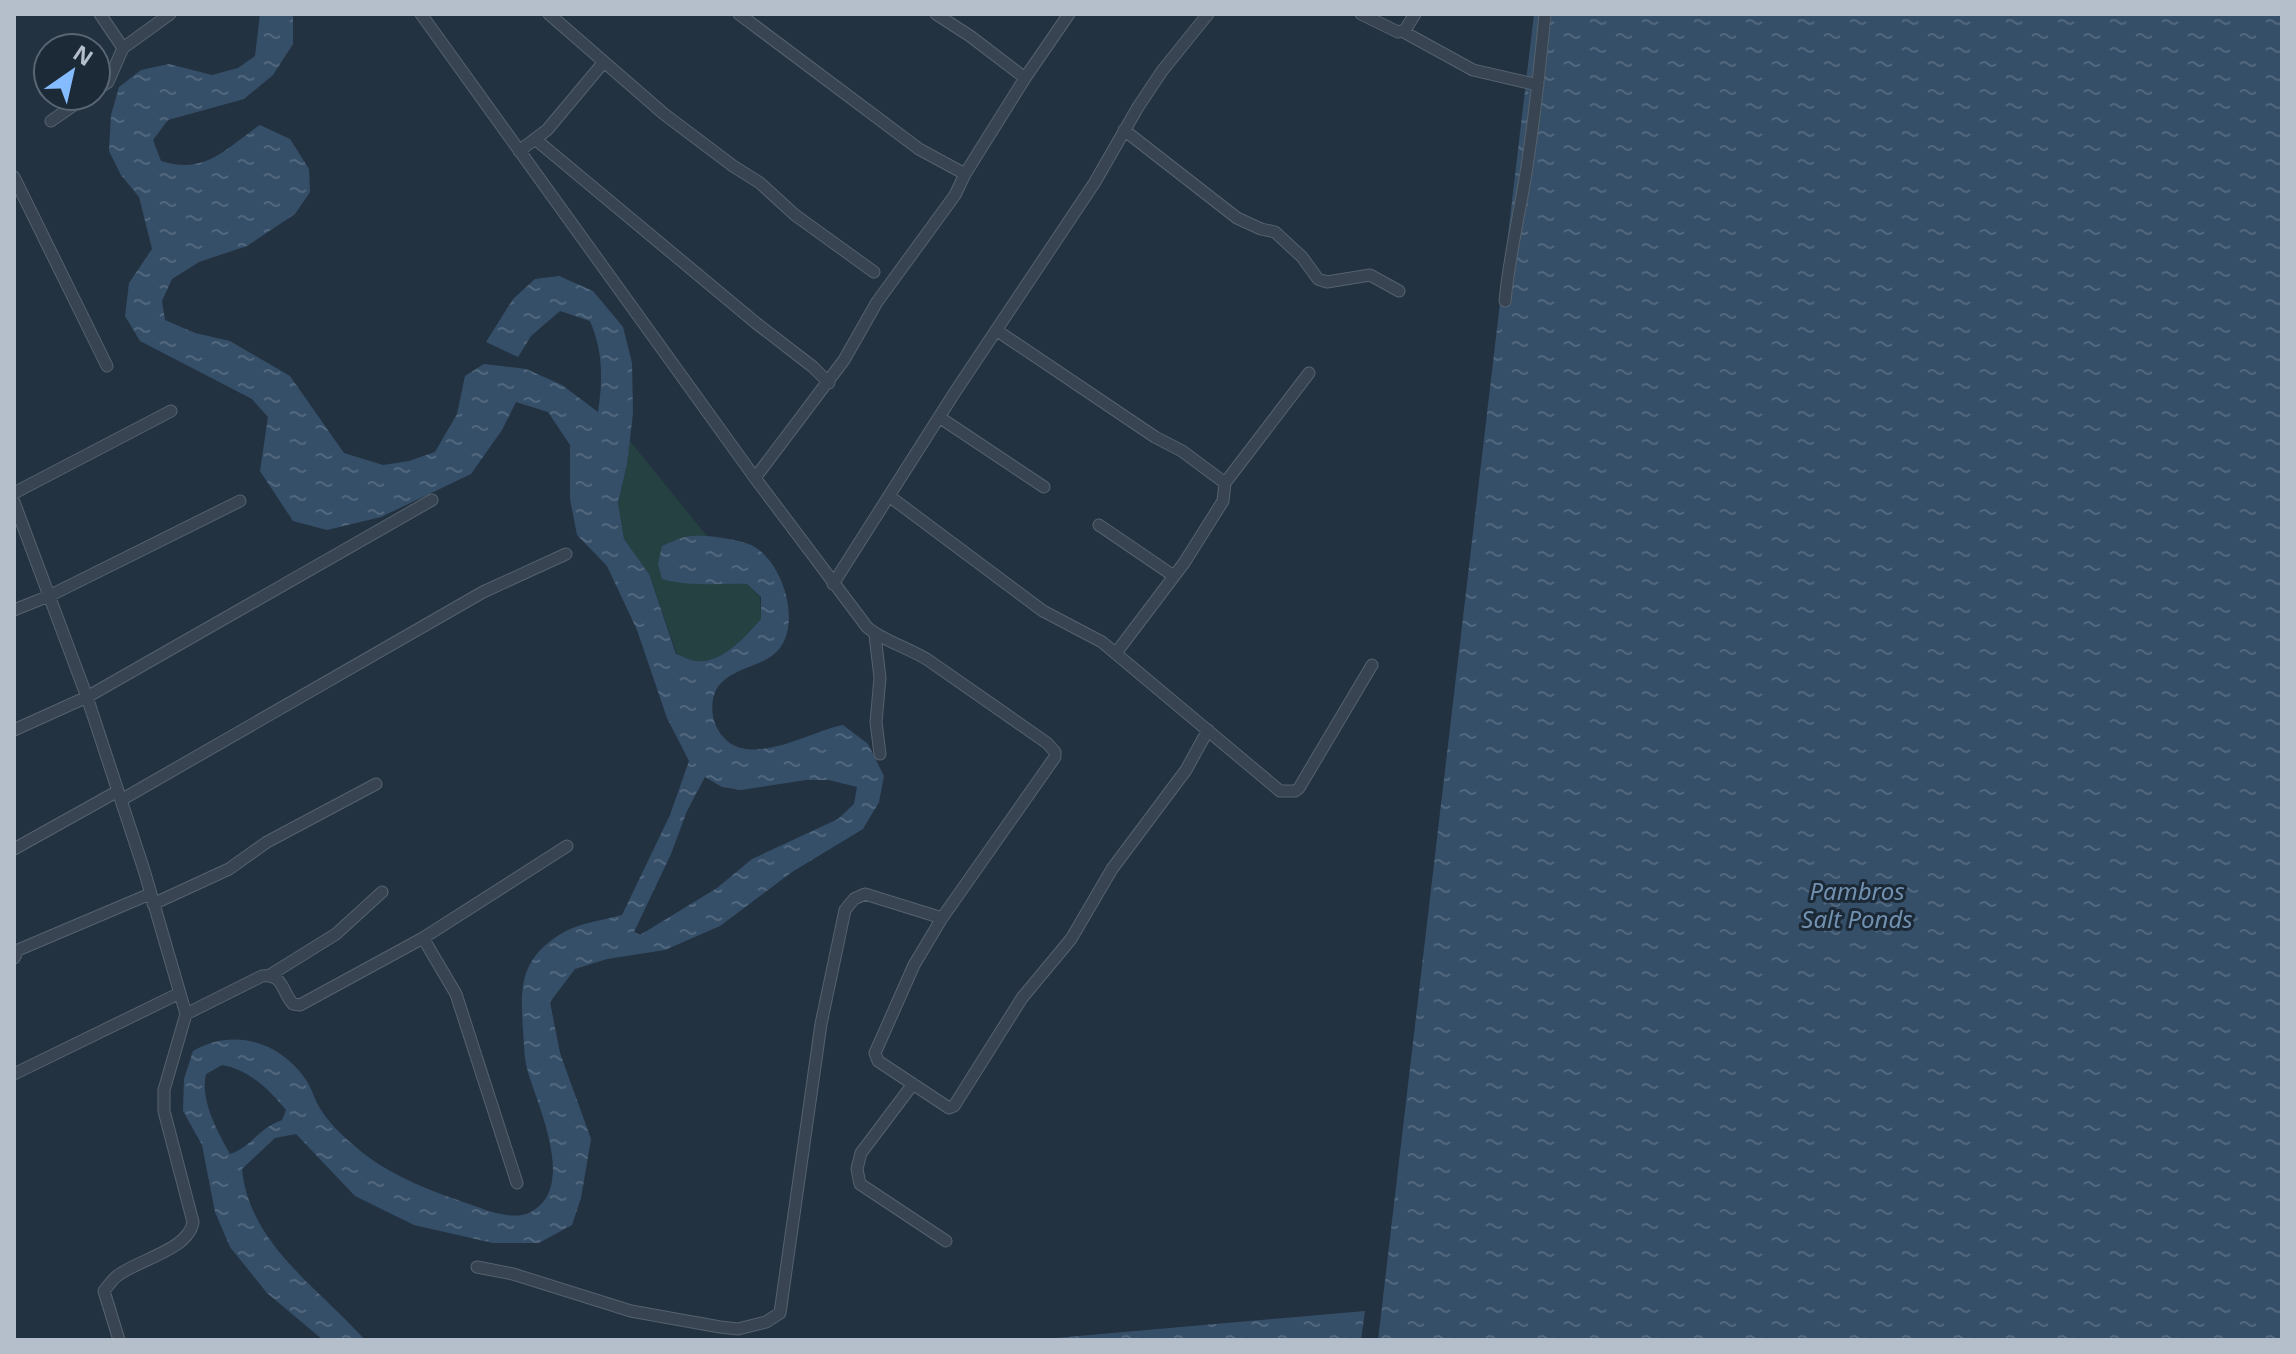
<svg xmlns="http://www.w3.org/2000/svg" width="2296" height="1354" viewBox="0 0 2296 1354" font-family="'Noto Sans',sans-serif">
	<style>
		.green { fill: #254142 }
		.water { fill: url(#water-ripples); fill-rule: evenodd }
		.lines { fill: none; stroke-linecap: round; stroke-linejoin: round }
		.street-casing { stroke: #55626e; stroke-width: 13 }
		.street { stroke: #384451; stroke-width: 11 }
		.labels { text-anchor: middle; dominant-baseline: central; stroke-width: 6; stroke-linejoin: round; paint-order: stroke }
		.water-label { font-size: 24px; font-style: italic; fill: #7291b1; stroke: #1c2936 }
	</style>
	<defs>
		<pattern id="water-ripples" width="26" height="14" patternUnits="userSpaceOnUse" patternTransform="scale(2)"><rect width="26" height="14" fill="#364f69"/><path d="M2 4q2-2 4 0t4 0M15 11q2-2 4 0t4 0" fill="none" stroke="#51677d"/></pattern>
	</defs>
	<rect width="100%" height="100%" fill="#233241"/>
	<path class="green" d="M629,440L707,536L685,537L720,583L747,584L760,597L761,619C746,636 721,665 695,661C689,660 682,656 677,654L649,574L624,539L618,503L627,464Z"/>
	<path class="water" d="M260,14H293V44L273,75L244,99L168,120L153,140L161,161C206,175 225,149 260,125L290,139L309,169L310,192L295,214L247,246L199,262L172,279L162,301L165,320L195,333L230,341L290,376L344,453L383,465L409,461L435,452L457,414L465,376L484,364L526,369L562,385L598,412C603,379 603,351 590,321L560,311L531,336L518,357L486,342L513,299L535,279L559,276L593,291L623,327L632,363L633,413L627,464L618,503L624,539L649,574L676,654C682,656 689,660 695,661C721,665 746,636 761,619V597L747,584C718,583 690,587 662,579L658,564L662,546C669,543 677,539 685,537C700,533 737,539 751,545C784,560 805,631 773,655C756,668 728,669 716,690C711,700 711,715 716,726C740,776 806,732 843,725L868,744L884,776L879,802L863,829L792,872L720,926L665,950L607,959L575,969L550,1002L560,1053L591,1139L581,1198L572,1225L539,1243H493L414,1225L355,1196L296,1134L275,1138L242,1169C249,1244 319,1288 365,1340H323L267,1293L230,1247L215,1212L202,1145L183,1111L184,1079L193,1051C232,1028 278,1041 304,1077C312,1087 314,1100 321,1110C331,1126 348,1141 363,1153C395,1178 434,1192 472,1205C488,1211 514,1221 531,1212C577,1187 538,1107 528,1072C524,1059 524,1043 523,1030C520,985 520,958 564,932C580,923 604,920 622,915L670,815L689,761L667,718L637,630L607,566L577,535L570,499V445L548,412L516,402L502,430L471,474L381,517L327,530L293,521L260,471L268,417L252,399L140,341L125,316L129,283L152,249L139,197L121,175L109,151L111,115L119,87L141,70L169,64L212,75L238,68L255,56ZM705,777L722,787L741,790L806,780H829L857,787L854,804L838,819L752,859L717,888L640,935L634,932L671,854L687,811ZM222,1065C248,1069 270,1090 286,1110L282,1120C257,1129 253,1146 230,1154C217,1131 200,1100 206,1074Z
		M1534,14H2282V1340H1378Z
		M1365,1311L1361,1340H1033Z"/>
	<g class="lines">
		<defs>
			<path id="street" d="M100,14L123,48
				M421,14L755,478L867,627C881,640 909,648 928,660L1047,743L1055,752V757L942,918L914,965L875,1053L878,1061L949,1108L954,1106L1022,998L1071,939L1112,869L1186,770L1208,730
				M549,14L664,114L733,166L760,183L795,215L874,272
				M739,14L919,149L965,174
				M936,14L970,36L1025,78
				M1361,14L1398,32L1405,30L1415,14
				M1402,31L1473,70L1538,85
				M96,90L108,82L123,48L170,14
				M51,121L87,96
				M1124,130L1237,218L1261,229L1275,232L1302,257L1318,279L1327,282L1370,275L1399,291
				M535,139L756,323L813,367L829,383
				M519,151L547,130L603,63
				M14,177L107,366
				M1505,301C1509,258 1519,216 1526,173C1534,121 1540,67 1545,14
				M996,330L1155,437L1182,451L1225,483
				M939,417L1044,487
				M755,478L844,360L877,302L955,195L965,174L1025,78L1069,14
				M14,493L171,411
				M889,496L1043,611L1102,642L1280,791H1295L1299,788L1372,665
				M14,502L87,697L144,870L186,1014L164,1090V1111L193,1222C189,1250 137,1260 117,1276C112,1280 108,1286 104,1291L119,1340
				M1099,525L1174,576
				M833,584L955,392L1095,182L1138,107L1162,71L1208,14
				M14,610L49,596L240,501
				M875,635L880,678L876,722L880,754
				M1116,653L1184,563L1223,501L1225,483L1309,373
				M14,730L87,697L432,500
				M121,800L483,592L566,554
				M14,849L118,791
				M153,904L229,869L267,842L376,784
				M423,938L567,846
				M14,958L18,950L150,894
				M270,975L336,934L382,892
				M186,1014L262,976C283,973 282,992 293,1004L300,1005L423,938L456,994L517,1183
				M14,1074L180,993
				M913,1084L861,1153L857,1169L860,1184L946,1241
				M477,1267L513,1274L631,1311L720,1327L738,1329L766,1322L780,1313L821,1024L845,910L854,899L865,894L942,918"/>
		</defs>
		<use href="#street" class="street-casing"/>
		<use href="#street" class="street"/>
	</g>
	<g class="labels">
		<g class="water-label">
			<text x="1857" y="890">Pambros<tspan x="1857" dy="28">Salt Ponds</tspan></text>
		</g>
	</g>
	<rect width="2296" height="1354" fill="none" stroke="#b4bfcb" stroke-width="32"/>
	<g transform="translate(72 72) rotate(34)"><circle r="38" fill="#1c2936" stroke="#596572" stroke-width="2"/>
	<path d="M0-6L14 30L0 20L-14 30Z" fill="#85bcff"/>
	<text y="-12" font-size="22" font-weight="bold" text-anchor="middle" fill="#b4bfcb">N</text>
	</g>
</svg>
